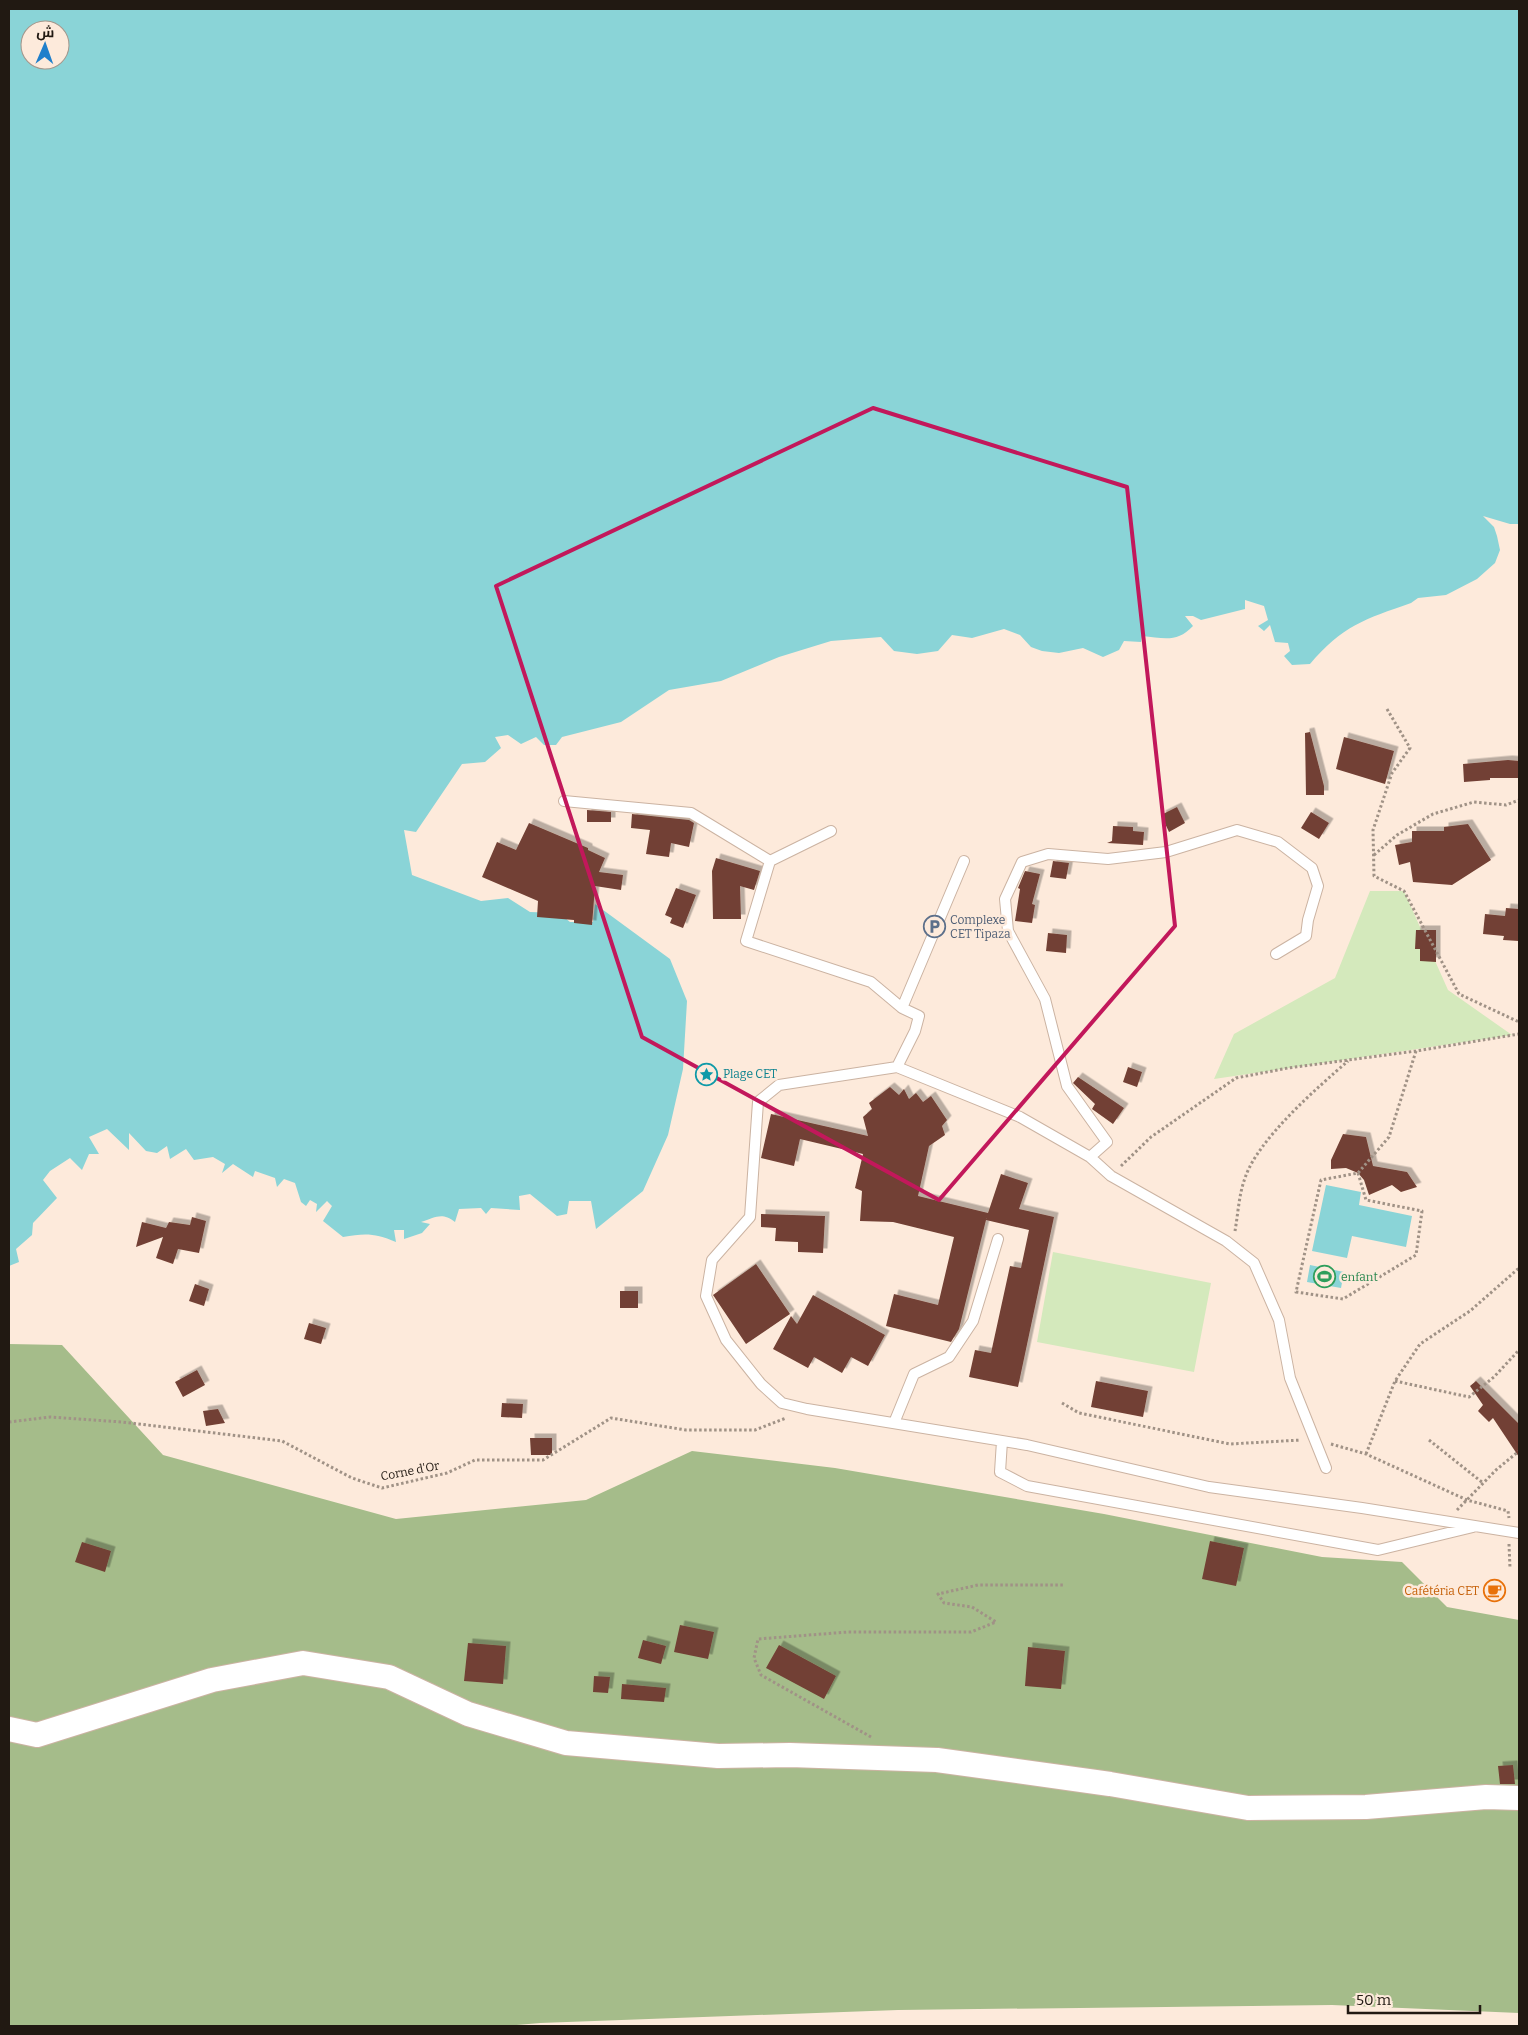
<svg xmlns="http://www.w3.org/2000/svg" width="1528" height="2035" viewBox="0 0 1528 2035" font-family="Bitter,Cairo,serif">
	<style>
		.green { fill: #d4e9bc }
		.forest { fill: #a5bc8a }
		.water { fill: #8ad4d7; fill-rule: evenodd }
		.building { fill: #724034; filter: url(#shadow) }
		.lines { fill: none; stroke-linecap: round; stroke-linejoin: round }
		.service-casing { stroke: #cbb3a2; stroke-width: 12 }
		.tertiary-casing { stroke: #cbb3a2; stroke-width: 26 }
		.path { stroke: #a09286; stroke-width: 3; stroke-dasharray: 2.5 2.5; stroke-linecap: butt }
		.service { stroke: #fff; stroke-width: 10 }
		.tertiary { stroke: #fff; stroke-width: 24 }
		.marked { fill: none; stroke: #c2185b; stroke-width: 4; stroke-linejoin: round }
		.labels { text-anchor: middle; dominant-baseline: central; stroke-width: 5; stroke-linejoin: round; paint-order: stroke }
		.service-label { font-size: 12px; fill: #4e5e75; stroke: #fdeadb; text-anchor: start }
		.culture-label { font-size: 12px; fill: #0d838f; stroke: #fdeadb; text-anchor: start }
		.leisure-label { font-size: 12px; fill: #27864d; stroke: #fdeadb; text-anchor: start }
		.street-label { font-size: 12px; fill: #211912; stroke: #fdeadb }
		.food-label { font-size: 12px; fill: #c56008; stroke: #fdeadb; text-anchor: end }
	</style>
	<defs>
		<filter id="shadow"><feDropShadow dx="4.5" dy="-4.5" stdDeviation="0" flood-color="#0004"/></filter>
	</defs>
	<rect width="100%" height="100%" fill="#fdeadb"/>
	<path class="green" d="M1370,891H1404L1448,990L1512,1035L1214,1079L1234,1034L1335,978Z
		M1053,1252L1211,1283L1194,1372L1037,1342Z"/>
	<path class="forest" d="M9,1344L62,1345L163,1455L396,1519L586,1500L692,1451L835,1468L1104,1514L1322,1557L1402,1562L1447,1607L1519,1620V2013L1332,2005L898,2010L540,2023L504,2026H9Z"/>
	<path class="water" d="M9,9H1519V524H1510L1483,516L1494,527L1497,536L1500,550L1495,563L1477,579L1446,595L1418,598L1411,603C1365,619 1342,626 1310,664L1292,665L1284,656L1290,651L1288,643L1275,642L1270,625L1264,631L1258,626L1268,620L1264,606L1245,600V609L1201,620L1193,616H1185L1193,626C1177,643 1164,638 1142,636L1141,642L1124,641L1119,650L1103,657L1083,648L1059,653L1042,651L1031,647L1020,635L1004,629L972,638L952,635L938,651L917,654L894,651L881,637L831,641L779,657L721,681L669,690L621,722L562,737L556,745H544L536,737L521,744L508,735L495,737L501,748L485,762L462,764L416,832L404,830L412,875L481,901L508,898L530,912L559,913L570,922H593L595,904L670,959L687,1001L683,1069L668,1135L643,1191L596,1229L591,1201H569L567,1214L557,1216L530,1194L519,1196L520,1210L491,1208L486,1214L481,1208L459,1209L455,1222C442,1212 436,1217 421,1222L430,1224L422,1233L404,1239V1230H394L396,1242C375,1233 365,1233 343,1237L323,1221L332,1206L327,1201L316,1212L317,1204L310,1200L306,1206L301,1202L295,1183L284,1179L277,1187L275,1178L255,1171L253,1177L233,1164L222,1173L225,1164L213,1157L194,1160L186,1149L170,1159L167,1146L157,1153L146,1151L129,1133V1150L107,1129L89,1137L99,1154H89L82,1170L70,1158L50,1171L43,1180L57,1198L33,1223L32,1235L16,1249L19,1262L9,1266ZM30,30H60V60H30Z
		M1326,1185L1361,1192L1359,1205L1412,1216L1406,1247L1352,1236L1347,1258L1312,1251Z
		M1310,1265L1344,1272L1341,1288L1307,1282Z"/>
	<path class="building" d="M1310,732L1324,786V795H1306L1305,733Z
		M1344,737L1394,751L1385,784L1336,769Z
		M1508,760L1519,761V778H1490V780L1464,782L1463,764Z
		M1177,807L1185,823L1169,832L1161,815Z
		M587,810L611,812V822H587Z
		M1311,812L1329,823L1319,839L1301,828Z
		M632,814L689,820L694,823L689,847L671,843L669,857L646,854L650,830L631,828Z
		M529,823L588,848V850L605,858L599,872L623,875L621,890L595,886L592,925L574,923V920L537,917L538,901L482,877L497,842L516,850Z
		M1468,824L1491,860L1452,885L1413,882L1410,862L1399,865L1395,845L1412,842V831H1444V827Z
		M1113,826L1133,827V831L1144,832L1143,845L1107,843L1112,841Z
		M716,858L760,871L754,890L740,886L741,919H713L712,871Z
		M1053,861L1069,863L1066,879L1050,877Z
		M1025,871L1040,874L1032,904L1035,905L1032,923L1015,921L1020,889L1018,888Z
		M676,888L696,895L683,928L670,923L672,918L665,915Z
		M1506,908L1519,909V941L1503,940L1504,936L1483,934L1485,914L1505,916Z
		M1416,930H1436V962L1420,961V949H1415Z
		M1048,933L1067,935L1066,953L1046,951Z
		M1128,1067L1142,1072L1137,1087L1123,1082Z
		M1078,1077L1124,1108L1113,1124L1092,1109L1095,1104L1073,1083Z
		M890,1087L899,1095L904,1089L909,1099L916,1093L923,1102L931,1096L947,1120L942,1126L945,1135L929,1146L918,1196L988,1213L986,1219L1001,1174L1028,1183L1019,1209L1054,1217L1018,1387L969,1377L975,1350L991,1353L1010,1266L1021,1268L1029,1230L986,1220L959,1329L951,1342L886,1326L894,1294L938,1305L954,1237L893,1222L860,1221L862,1191L855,1188L863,1154L800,1139L794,1166L761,1158L771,1114L868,1136L863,1117L872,1109L869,1103Z
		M1343,1134L1366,1137L1373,1166L1407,1172L1417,1187L1401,1192L1392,1185L1369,1195L1364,1180L1358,1173L1346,1168L1331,1169V1160Z
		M761,1214L825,1216L823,1253L798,1252V1242L775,1241L776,1228L761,1227Z
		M192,1217L206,1221L199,1253L178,1249L173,1264L156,1258L163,1237L136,1247L142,1222L166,1228L169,1222L190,1225Z
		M756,1264L790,1314L746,1344L713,1295Z
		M195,1284L209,1289L204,1306L189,1301Z
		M620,1291H638V1308H620Z
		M813,1295L885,1335L868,1366L851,1357L842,1373L814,1357L808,1368L773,1349L791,1316L797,1324Z
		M309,1323L326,1328L321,1344L304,1339Z
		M197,1370L205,1385L183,1397L175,1382Z
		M1096,1381L1148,1391L1143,1417L1091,1407Z
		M1476,1381L1519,1424V1457L1493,1418L1489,1422L1478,1411L1483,1405L1470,1386Z
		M502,1403L523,1404L522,1418L501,1417Z
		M218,1409L225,1423L206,1426L203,1411Z
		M530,1438H552V1455H531Z
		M1210,1541L1244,1548L1236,1586L1202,1579Z
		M82,1542L111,1551L105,1572L75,1562Z
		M680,1625L714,1632L708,1659L674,1652Z
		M643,1640L666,1646L661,1664L638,1658Z
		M468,1643L506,1646L503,1684L464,1681Z
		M779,1645L836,1676L824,1699L766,1668Z
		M1028,1647L1065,1651L1061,1689L1025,1686Z
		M594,1676L610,1677L608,1693L593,1692Z
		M622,1684L666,1688L664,1702L621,1699Z
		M1513,1765L1515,1784H1500L1498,1766Z"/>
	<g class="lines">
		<defs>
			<path id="service" d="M564,801L691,813L770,861
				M831,831L770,861L746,941L871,982L902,1008
				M964,861L902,1008L919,1016L915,1031L897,1067L779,1085L758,1102L750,1217L712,1260L706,1296L726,1340L761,1384L782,1403L807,1409L1027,1445L1209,1487L1362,1508L1519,1533
				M897,1067L1020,1117L1090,1157L1107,1142L1067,1086L1045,999L1008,931L1005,899L1022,862L1048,854L1108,859L1166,852L1237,830L1278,842L1312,868L1318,886L1308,920L1306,936L1276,954
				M1090,1157L1111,1176L1226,1241L1254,1263L1279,1320L1290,1378L1326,1468
				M894,1423L914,1374L949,1357L973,1321L998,1239
				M1002,1441L1000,1472L1027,1486L1378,1550L1473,1527"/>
			<path id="tertiary" d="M9,1729L37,1735L212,1680L303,1663L389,1677L468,1714L566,1743L718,1756L790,1755L937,1760L1110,1784L1248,1808L1366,1807L1486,1797L1519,1798"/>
		</defs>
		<use href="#service" class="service-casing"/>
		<use href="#tertiary" class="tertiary-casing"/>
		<path class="path" d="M1387,709L1410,748L1392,773L1373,830L1374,876L1404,891L1459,994L1519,1022
			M1374,855L1397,835L1433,814L1474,802L1506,805L1519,800
			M1121,1166L1151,1137L1236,1078L1288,1068L1416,1051L1519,1034
			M1358,1173L1366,1200L1422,1211L1416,1255L1343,1299L1296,1292L1321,1180L1358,1173L1389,1137L1416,1051
			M1235,1231C1238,1214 1239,1194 1245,1178C1258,1139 1317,1088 1348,1061
			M1395,1381L1469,1397L1494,1377L1519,1350
			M1062,1403L1079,1413L1230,1444L1301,1440
			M9,1422L50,1417L122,1422L282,1441L352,1478L382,1488L447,1473L475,1460H543L611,1418L686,1430H755L786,1418
			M1429,1440L1483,1483
			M1331,1444L1366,1454L1467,1500L1508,1511L1509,1518
			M1366,1454L1395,1381L1420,1344L1470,1311L1519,1268
			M1457,1510L1496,1470L1519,1451
			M1509,1544L1510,1568
			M871,1737L761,1675L754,1658L758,1639L848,1632H971L996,1622L972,1607L944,1603L938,1594L978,1585H1064"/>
		<use href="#service" class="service"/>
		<use href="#tertiary" class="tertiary"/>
	</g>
	<path class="marked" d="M873,408L1127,487L1175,926L939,1200L642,1037L496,586Z"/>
	<defs>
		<symbol id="parking-ring" viewBox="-11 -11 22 22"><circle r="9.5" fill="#fdeadb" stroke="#5c6f8a" stroke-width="1.5"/><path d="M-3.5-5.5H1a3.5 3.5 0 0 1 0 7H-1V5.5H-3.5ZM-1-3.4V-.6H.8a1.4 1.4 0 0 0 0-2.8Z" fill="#5c6f8a"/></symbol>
		<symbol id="sight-ring" viewBox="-11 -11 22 22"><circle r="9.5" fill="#fdeadb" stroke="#0f9aa8" stroke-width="1.5"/><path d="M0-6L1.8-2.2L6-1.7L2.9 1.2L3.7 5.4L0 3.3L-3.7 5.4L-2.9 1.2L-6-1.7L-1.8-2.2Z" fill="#0f9aa8"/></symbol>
		<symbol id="stadium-ring" viewBox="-11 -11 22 22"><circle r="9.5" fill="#fdeadb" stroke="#2e9e5b" stroke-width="1.5"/><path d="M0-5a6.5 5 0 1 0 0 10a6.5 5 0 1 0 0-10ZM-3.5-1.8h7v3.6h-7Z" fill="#2e9e5b"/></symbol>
		<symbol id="cafe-ring" viewBox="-11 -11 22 22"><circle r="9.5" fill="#fdeadb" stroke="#e8710a" stroke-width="1.5"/><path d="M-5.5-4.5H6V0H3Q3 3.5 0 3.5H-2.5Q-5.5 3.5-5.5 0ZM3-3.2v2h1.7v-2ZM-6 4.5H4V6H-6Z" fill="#e8710a"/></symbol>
	</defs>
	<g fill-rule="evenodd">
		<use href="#parking-ring" x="922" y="914" width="25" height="25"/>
		<use href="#sight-ring" x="694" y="1062" width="25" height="25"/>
		<use href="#stadium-ring" x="1312" y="1264" width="25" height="25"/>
		<use href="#cafe-ring" x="1482" y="1578" width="25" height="25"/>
	</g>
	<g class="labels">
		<g class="service-label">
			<text x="950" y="920">Complexe<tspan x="950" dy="14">CET Tipaza</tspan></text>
		</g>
		<g class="culture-label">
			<text x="723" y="1074">Plage CET</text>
		</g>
		<g class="leisure-label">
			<text x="1341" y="1277">enfant</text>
		</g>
		<g class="street-label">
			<text transform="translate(410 1471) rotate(-11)">Corne d'Or</text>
		</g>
		<g class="food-label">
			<text x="1479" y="1591">Cafétéria CET</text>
		</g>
	</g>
	<rect width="1528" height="2035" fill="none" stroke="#211912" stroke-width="20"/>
	<g transform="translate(45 45) rotate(2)"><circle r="24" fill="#fdeadb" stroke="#a5968b"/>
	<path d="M0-4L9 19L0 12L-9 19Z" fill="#1f7fcb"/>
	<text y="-8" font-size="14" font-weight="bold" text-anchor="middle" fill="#211912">ش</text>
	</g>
	<path d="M1348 2005v8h132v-8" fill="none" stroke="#211912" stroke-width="2.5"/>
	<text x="1356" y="2005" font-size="15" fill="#211912" stroke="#fdeadb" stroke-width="4" paint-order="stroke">50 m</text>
</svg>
